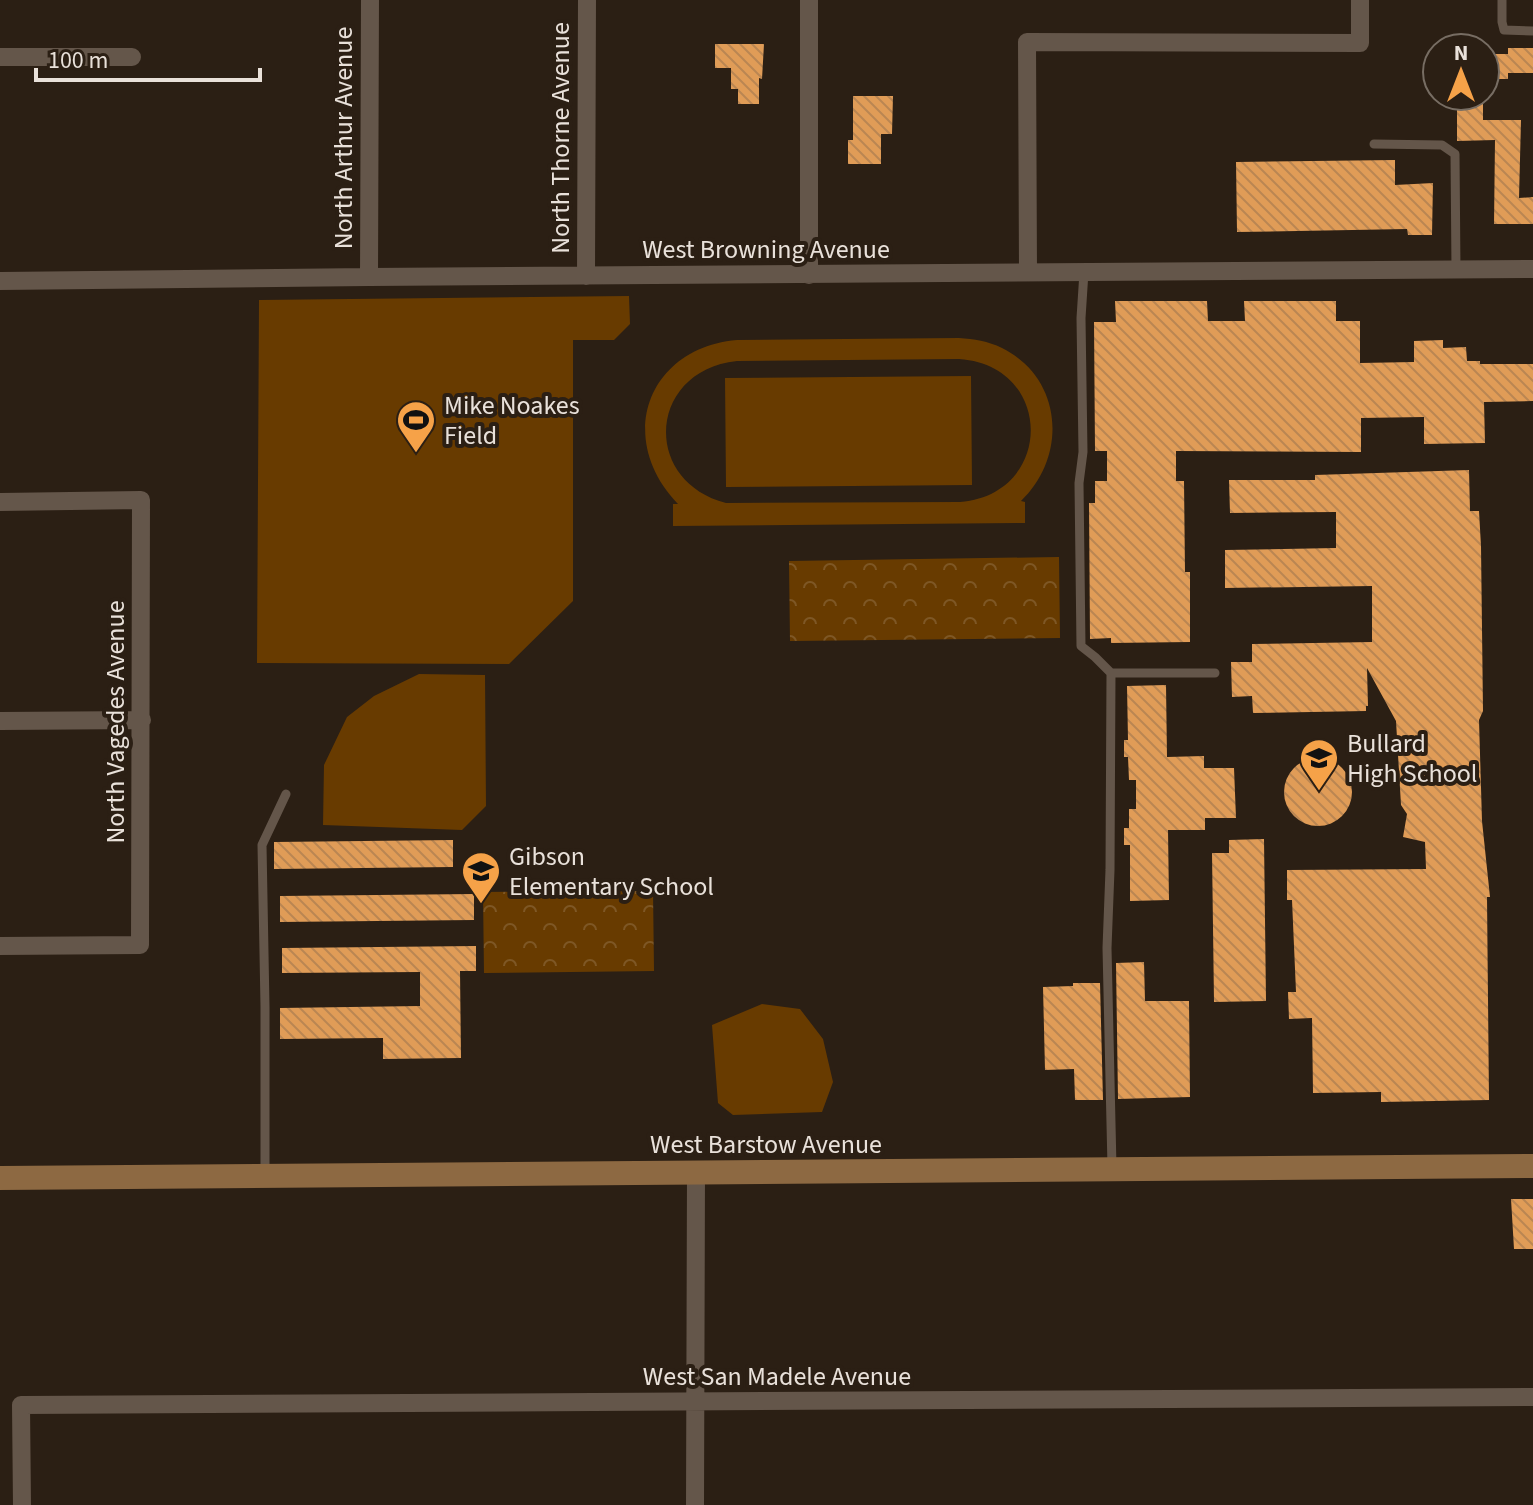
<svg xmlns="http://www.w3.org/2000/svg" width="1533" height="1505" viewBox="0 0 1533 1505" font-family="'Source Sans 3',sans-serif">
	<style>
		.grass { fill: #683b00; fill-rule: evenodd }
		.forest { fill: url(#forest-crowns) }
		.building { fill: url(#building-back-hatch) }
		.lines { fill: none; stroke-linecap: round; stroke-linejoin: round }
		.lane { stroke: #64564a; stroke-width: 9 }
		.street { stroke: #64564a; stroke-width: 18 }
		.secondary { stroke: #8d6942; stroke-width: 24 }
		.labels { text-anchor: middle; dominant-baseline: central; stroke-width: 8; stroke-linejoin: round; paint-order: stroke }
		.street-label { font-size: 26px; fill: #e9e1da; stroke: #2b1f14 }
		.poi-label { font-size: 26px; fill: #e9e1da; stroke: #2b1f14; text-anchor: start }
	</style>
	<defs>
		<pattern id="forest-crowns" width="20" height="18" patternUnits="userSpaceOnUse" patternTransform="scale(2)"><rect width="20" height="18" fill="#683b00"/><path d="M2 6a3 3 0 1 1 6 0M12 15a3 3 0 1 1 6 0" fill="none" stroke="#7e5725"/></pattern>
		<pattern id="building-back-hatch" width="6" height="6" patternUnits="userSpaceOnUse" patternTransform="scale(2)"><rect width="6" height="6" fill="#e09c57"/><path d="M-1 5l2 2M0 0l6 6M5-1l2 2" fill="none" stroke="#ba8652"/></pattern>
	</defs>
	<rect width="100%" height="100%" fill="#2b1f14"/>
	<path class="grass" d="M629,296L630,324L614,340H573V601L509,664L257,663L259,300Z
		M959,338C974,339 988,341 1002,348C1063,378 1068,456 1021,501L1025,502V523L673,526V504H678C615,439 647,348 737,340ZM959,359C1054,365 1055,494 960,502L726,503C640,480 649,370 737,361Z
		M971,376L972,485L726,487L725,378Z
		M419,674L485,675L486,806L462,830L323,825L324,765L347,717L374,696Z
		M762,1004L800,1009L823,1039L833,1082L822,1112L733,1115L718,1103L712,1025Z"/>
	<path class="forest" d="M1059,557L1060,638L790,641L789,561Z
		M653,891L654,971L484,973L483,892Z"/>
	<path class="building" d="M715,44H764L762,79L759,78V104H738V89H731V68H715Z
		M1508,48H1533V73H1508V79H1485V54H1508Z
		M853,96H893L892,134H881V164H848V140H853Z
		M1457,96H1483V120H1521L1519,198L1533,197V224H1494L1495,140L1457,141Z
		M1395,160V185L1433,183L1432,235H1408L1407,229L1237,232L1236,162Z
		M1115,301H1207L1208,321H1245L1244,301H1336V321H1360V363L1414,362V341L1443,340V348L1466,347L1467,361H1480V364H1533V401L1484,402L1485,443L1424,444V417L1361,418V452L1176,451V481H1184L1185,572H1190V642L1111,643V638L1090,639L1089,503H1095V481H1107V451H1095L1094,322H1116Z
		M1469,470L1470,511H1479L1481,546L1483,711L1479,720L1482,821L1490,897H1487L1489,1100L1381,1102V1092L1313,1093L1312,1018L1289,1019L1288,992H1296L1292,900H1287V870L1426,869L1425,842L1403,837L1407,814L1401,805L1396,721L1367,668L1368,706H1366V711L1253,713L1252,696L1232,697L1231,662H1252V644L1372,642V586L1225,588V550L1336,548V512L1230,513L1229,480H1315V475Z
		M1166,685L1167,757L1204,756V768H1234L1236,818H1205V830H1168L1169,900L1130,901V845H1124V828H1129V809H1136V780H1129L1128,757H1124V740H1128L1127,686Z
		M1284 792a34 34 0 1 1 68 0a34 34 0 1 1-68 0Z
		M1264,839L1266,1001L1214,1002L1212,853H1229V840Z
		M453,840V867L274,869V842Z
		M474,894V920L280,922V896Z
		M476,946V971H460L461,1058L383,1059V1038L280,1039V1008L420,1006V972L282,973V948Z
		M1144,962L1145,1001H1189L1190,1097L1118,1099L1116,963Z
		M1073,983H1100L1103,1100H1075L1074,1069L1045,1070L1043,987L1073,986Z
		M1511,1199H1533V1249H1514Z"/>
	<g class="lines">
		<path class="lane" d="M1502,0V22L1504,30L1533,31
			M1374,144L1442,145L1455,154L1456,270
			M1084,272L1081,318L1083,452L1079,483L1081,646L1095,657L1111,673L1110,870L1107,948L1112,1167
			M1111,673H1215
			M265,1175V1007L262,845L286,794"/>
		<path class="street" d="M0,57H132
			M1028,272L1027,42L1360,43V0
			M809,275V0
			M586,276L587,0
			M369,277L370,0
			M0,281L369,277L1533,269
			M0,502L141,500L140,945L0,946
			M0,721L142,720
			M22,1505L21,1405L1533,1397
			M695,1505L696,1172"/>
		<path class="secondary" d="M0,1178L1533,1166"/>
	</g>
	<defs>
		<symbol id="stadium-pin" viewBox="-11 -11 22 30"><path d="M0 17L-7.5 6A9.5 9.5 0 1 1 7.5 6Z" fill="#f6a248" stroke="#2b1f14"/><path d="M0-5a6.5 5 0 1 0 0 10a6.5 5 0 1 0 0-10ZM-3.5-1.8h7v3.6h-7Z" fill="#111"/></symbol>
		<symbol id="school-pin" viewBox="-11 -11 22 30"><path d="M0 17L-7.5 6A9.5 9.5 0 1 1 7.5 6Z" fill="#f6a248" stroke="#2b1f14"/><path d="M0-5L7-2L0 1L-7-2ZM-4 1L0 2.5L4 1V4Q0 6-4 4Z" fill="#111"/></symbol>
	</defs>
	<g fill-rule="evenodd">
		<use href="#stadium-pin" x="394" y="398" width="44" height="60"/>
		<use href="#school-pin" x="1297" y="736" width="44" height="60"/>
		<use href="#school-pin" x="459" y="849" width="44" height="60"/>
	</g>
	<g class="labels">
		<g class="street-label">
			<text transform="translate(343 138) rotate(-90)">North Arthur Avenue</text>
			<text transform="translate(560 138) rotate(-90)">North Thorne Avenue</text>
			<text x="766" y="249">West Browning Avenue</text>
			<text transform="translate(115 722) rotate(-90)">North Vagedes Avenue</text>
			<text x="766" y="1144">West Barstow Avenue</text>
			<text x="777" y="1376">West San Madele Avenue</text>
		</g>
		<g class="poi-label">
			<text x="444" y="405">Mike Noakes<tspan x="444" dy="30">Field</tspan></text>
			<text x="1347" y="743">Bullard<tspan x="1347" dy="30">High School</tspan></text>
			<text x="509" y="856">Gibson<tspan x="509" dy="30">Elementary School</tspan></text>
		</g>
	</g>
	<g transform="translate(1461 72)"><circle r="38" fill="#2b1f14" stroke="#776d63" stroke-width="2"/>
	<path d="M0-6L14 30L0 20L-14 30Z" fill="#f6a248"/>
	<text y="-12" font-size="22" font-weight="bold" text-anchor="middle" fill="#e9e1da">N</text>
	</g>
	<path d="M36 68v12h224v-12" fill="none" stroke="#e9e1da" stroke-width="4"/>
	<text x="48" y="68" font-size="24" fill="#e9e1da" stroke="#2b1f14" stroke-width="6" paint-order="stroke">100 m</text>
</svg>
